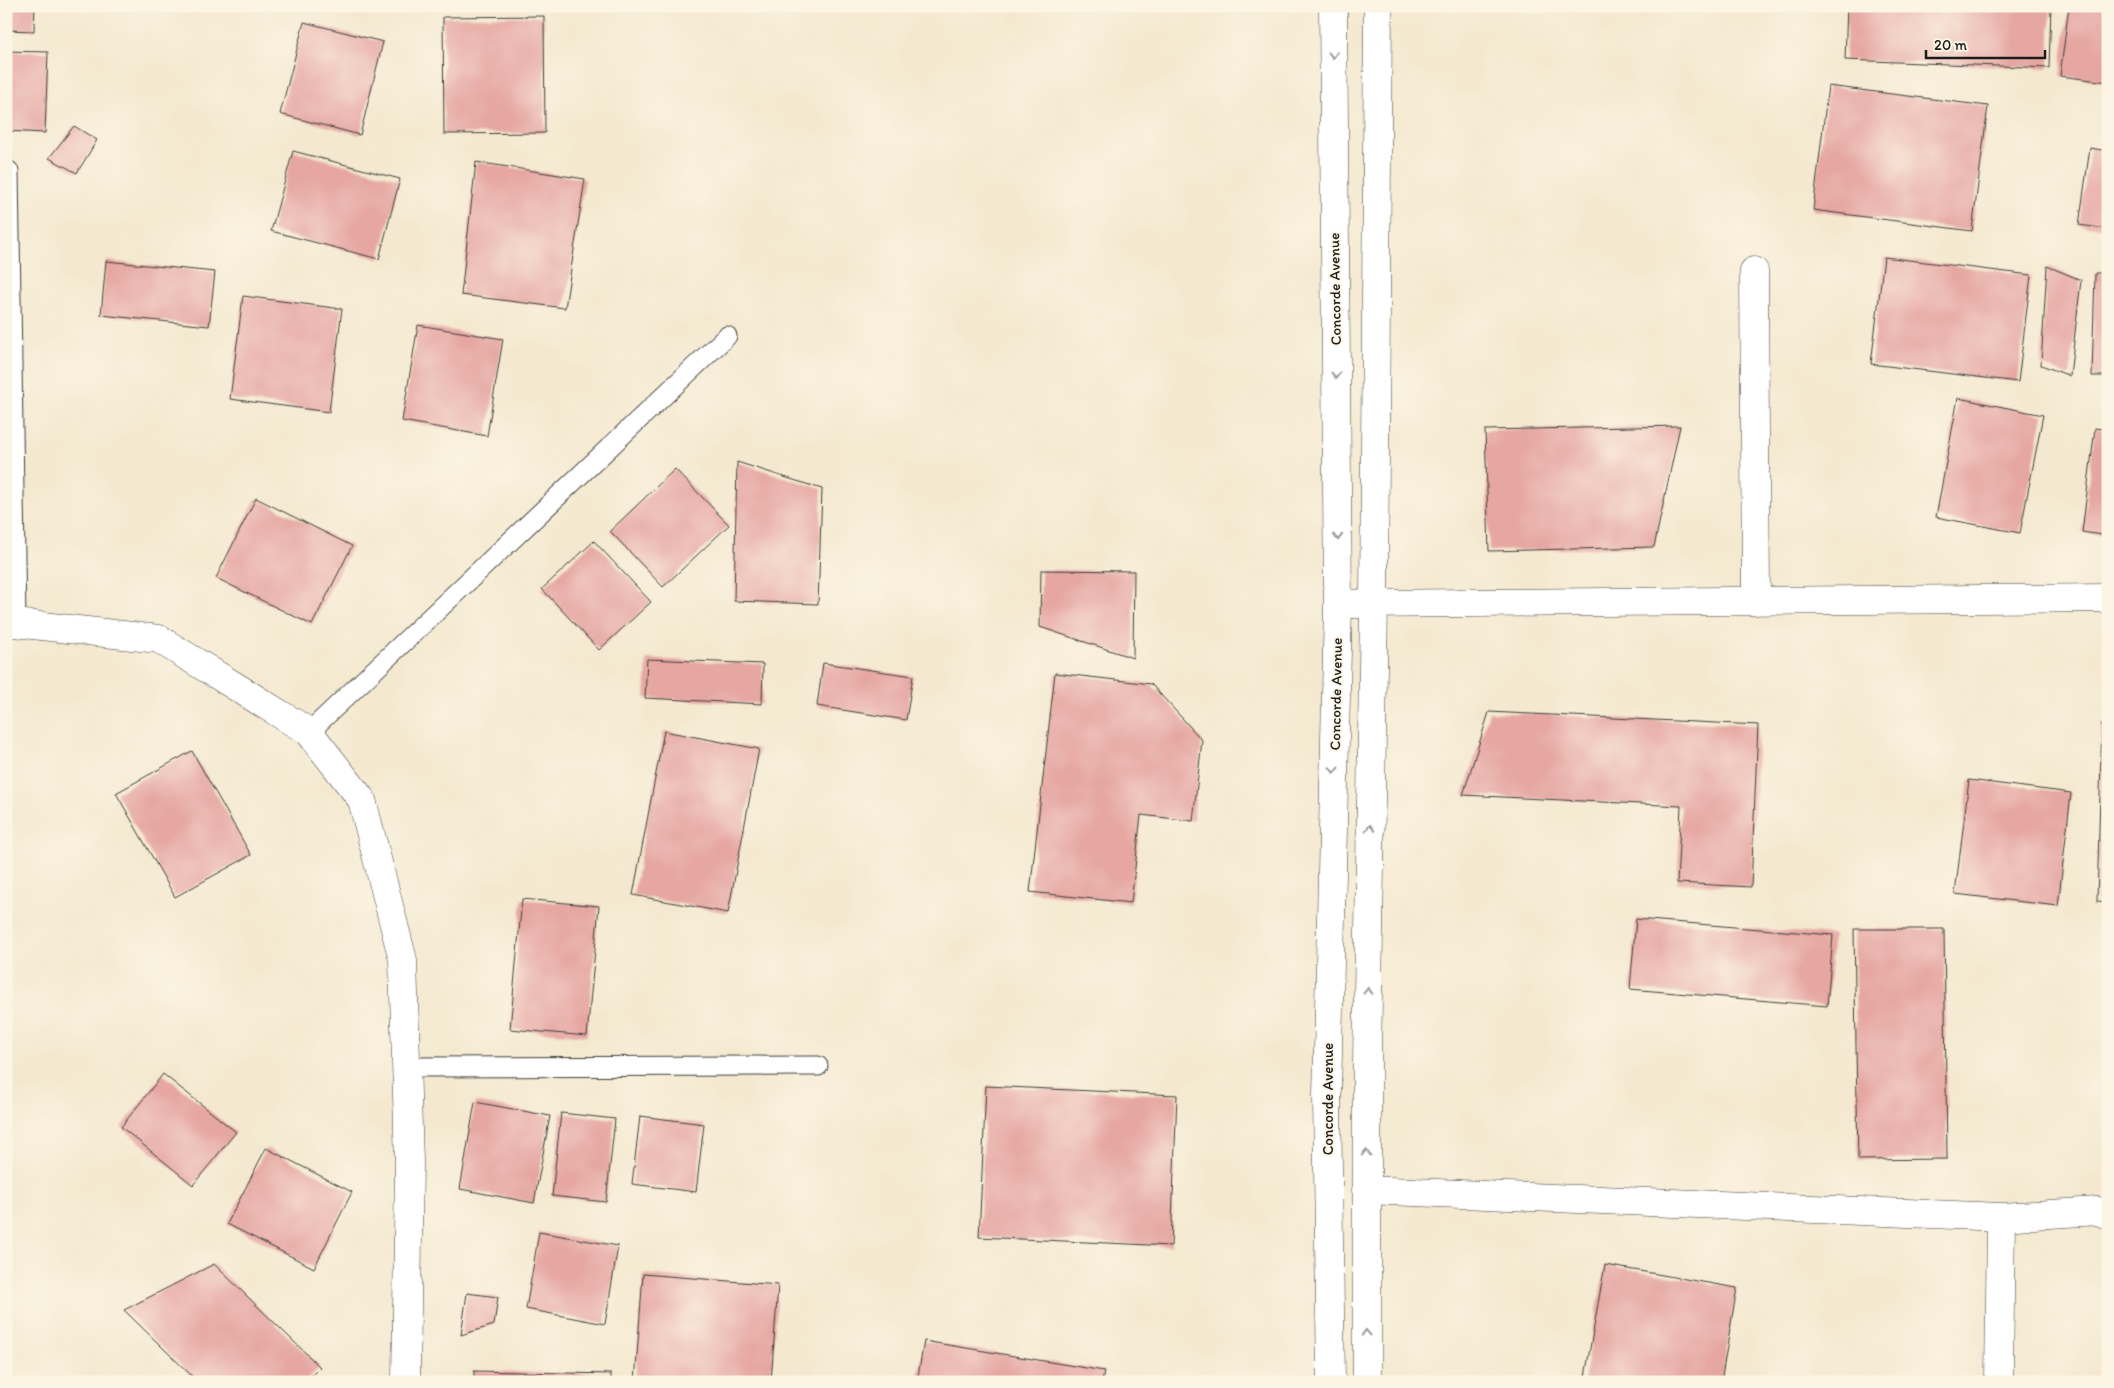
<svg xmlns="http://www.w3.org/2000/svg" width="2114" height="1388" viewBox="0 0 2114 1388" font-family="Itim,sans-serif">
	<style>
		.building { fill: #e6a7a3 }
		.lines { fill: none; stroke-linecap: round; stroke-linejoin: round }
		.lane-casing { stroke: #3c3b37; stroke-width: 21 }
		.street-casing { stroke: #3c3b37; stroke-width: 29 }
		.lane { stroke: #fff; stroke-width: 19 }
		.street { stroke: #fff; stroke-width: 28 }
		.oneway { stroke: #999 }
		.labels { text-anchor: middle; dominant-baseline: central; stroke-width: 4; stroke-linejoin: round; paint-order: stroke }
		.street-label { font-size: 15px; fill: #1c1c1c; stroke: #fcf5e5 }
	</style>
	<rect width="100%" height="100%" fill="#fcf5e5"/>
	<filter id="ink" filterUnits="userSpaceOnUse"><feTurbulence type="fractalNoise" baseFrequency=".02" numOctaves="2"/><feDisplacementMap in="SourceGraphic" scale="10" xChannelSelector="R" yChannelSelector="G"/><feConvolveMatrix kernelMatrix="1 2 1 2 8 2 1 2 1" color-interpolation-filters="sRGB"/></filter>
	<filter id="wash" filterUnits="userSpaceOnUse"><feTurbulence type="fractalNoise" baseFrequency=".0096" numOctaves="4" result="noise"/><feDisplacementMap in="SourceGraphic" scale="20" xChannelSelector="R" yChannelSelector="G"/><feGaussianBlur stdDeviation="1.12" result="paint"/><feColorMatrix in="noise" values="0 0 0 0 0 0 0 0 0 0 0 0 0 0 0 0 0 1.4 0 .05"/><feComposite in="paint" operator="in"/></filter>
	<g filter="url(#wash)">
		<rect width="100%" height="100%" fill="#f4e9d0"/>
		<g id="blocks">
			<path class="building" d="M6,6H35L34,31L6,30Z
				M1847,6H2051L2049,68L1845,60Z
				M2069,6H2108V82L2060,76Z
				M544,16L545,133L444,134L443,17Z
				M304,22L383,42L360,135L280,114Z
				M6,51L48,52L45,133L6,131Z
				M1828,86L1988,106L1972,231L1813,210Z
				M74,126L97,140L77,173L49,158Z
				M2090,148L2108,151V229L2079,225Z
				M293,151L400,179L379,259L271,231Z
				M476,162L585,179L565,308L461,295Z
				M1884,257L2031,275L2018,382L1871,364Z
				M106,261L215,272L209,326L101,315Z
				M2047,266L2081,280L2070,376L2041,365Z
				M2095,273H2108V376H2092Z
				M243,296L342,309L329,412L230,399Z
				M418,325L503,339L487,436L402,421Z
				M1958,398L2043,415L2020,533L1936,517Z
				M1680,426L1654,547L1489,551L1485,430Z
				M2095,428L2108,430V536L2082,532Z
				M737,462L822,489L818,604L734,601Z
				M675,469L729,525L663,587L610,531Z
				M256,498L352,546L312,625L216,578Z
				M594,541L651,602L599,650L542,589Z
				M1041,570L1134,571L1133,658L1040,627Z
				M647,659L763,664L762,704L645,698Z
				M823,663L913,676L906,720L817,706Z
				M1055,673L1151,684L1202,740L1193,821L1141,815L1131,903L1030,892Z
				M1489,712L1758,725L1751,887L1677,883L1681,806L1463,795Z
				M2102,723L2108,724V902L2097,901Z
				M664,731L759,749L728,913L633,895Z
				M192,751L251,855L175,897L116,793Z
				M1969,780L2071,793L2058,906L1955,894Z
				M522,899L599,906L587,1036L510,1029Z
				M1636,919L1833,935L1827,1006L1630,989Z
				M1854,929H1944L1947,1159L1858,1160Z
				M163,1074L236,1132L193,1185L121,1127Z
				M986,1086L1177,1095L1171,1246L979,1237Z
				M475,1102L550,1116L534,1203L460,1189Z
				M561,1113L615,1119L606,1202L552,1196Z
				M640,1116L704,1124L696,1192L632,1184Z
				M266,1148L352,1192L314,1268L227,1224Z
				M539,1232L618,1246L605,1324L526,1309Z
				M214,1264L320,1367L305,1382H198L124,1310Z
				M1605,1265L1737,1288L1721,1382H1584Z
				M643,1274L778,1285L771,1382H635Z
				M467,1293L498,1297L494,1325L461,1335Z
				M924,1341L1104,1371L1102,1382H917Z
				M474,1371L611,1374V1382H474Z"/>
		</g>
	</g>
	<g filter="url(#ink)">
		<use href="#blocks" fill-opacity="0" stroke="#3c3b37" stroke-width="1"/>
		<g class="lines">
			<defs>
				<path id="lane" d="M9,171L16,622
					M309,732L727,336
					M406,1067L818,1066"/>
				<path id="street" d="M1754,271L1756,601
					M1355,604L2108,598
					M6,622L159,639L309,732L362,800L403,960L409,1162L406,1382
					M1366,1190L2001,1217L2098,1211L2108,1215
					M1331,1382L1327,1097L1338,605L1333,6
					M1367,1382V1063L1374,603L1378,6
					M1999,1382L2001,1217"/>
			</defs>
			<use href="#lane" class="lane-casing"/>
			<use href="#street" class="street-casing"/>
			<use href="#lane" class="lane"/>
			<use href="#street" class="street"/>
		</g>
		<defs><path id="oneway-chevron" d="M-2-3.5L2.5 0L-2 3.5" fill="none" stroke-width="1.6" stroke-linecap="round" stroke-linejoin="round" transform="scale(1.25)"/></defs>
		<g class="oneway">
			<use href="#oneway-chevron" transform="translate(1333 55) rotate(89)"/>
			<use href="#oneway-chevron" transform="translate(1336 375) rotate(89)"/>
			<use href="#oneway-chevron" transform="translate(1338 537) rotate(89)"/>
			<use href="#oneway-chevron" transform="translate(1334 770) rotate(91)"/>
			<use href="#oneway-chevron" transform="translate(1370 828) rotate(-89)"/>
			<use href="#oneway-chevron" transform="translate(1368 991) rotate(-89)"/>
			<use href="#oneway-chevron" transform="translate(1366 1153) rotate(-90)"/>
			<use href="#oneway-chevron" transform="translate(1366 1333) rotate(-91)"/>
		</g>
	</g>
	<g class="labels">
		<g class="street-label">
			<text transform="translate(1335 289) rotate(-91)">Concorde Avenue</text>
			<text transform="translate(1336 694) rotate(-89)">Concorde Avenue</text>
			<text transform="translate(1328 1099) rotate(-90)">Concorde Avenue</text>
		</g>
	</g>
	<rect width="2114" height="1388" fill="none" stroke="#fcf5e5" stroke-width="25"/>
	<path d="M1926 50v8h119v-8" fill="none" stroke="#1c1c1c" stroke-width="2.5"/>
	<text x="1934" y="50" font-size="15" fill="#1c1c1c" stroke="#fcf5e5" stroke-width="4" paint-order="stroke">20 m</text>
</svg>
